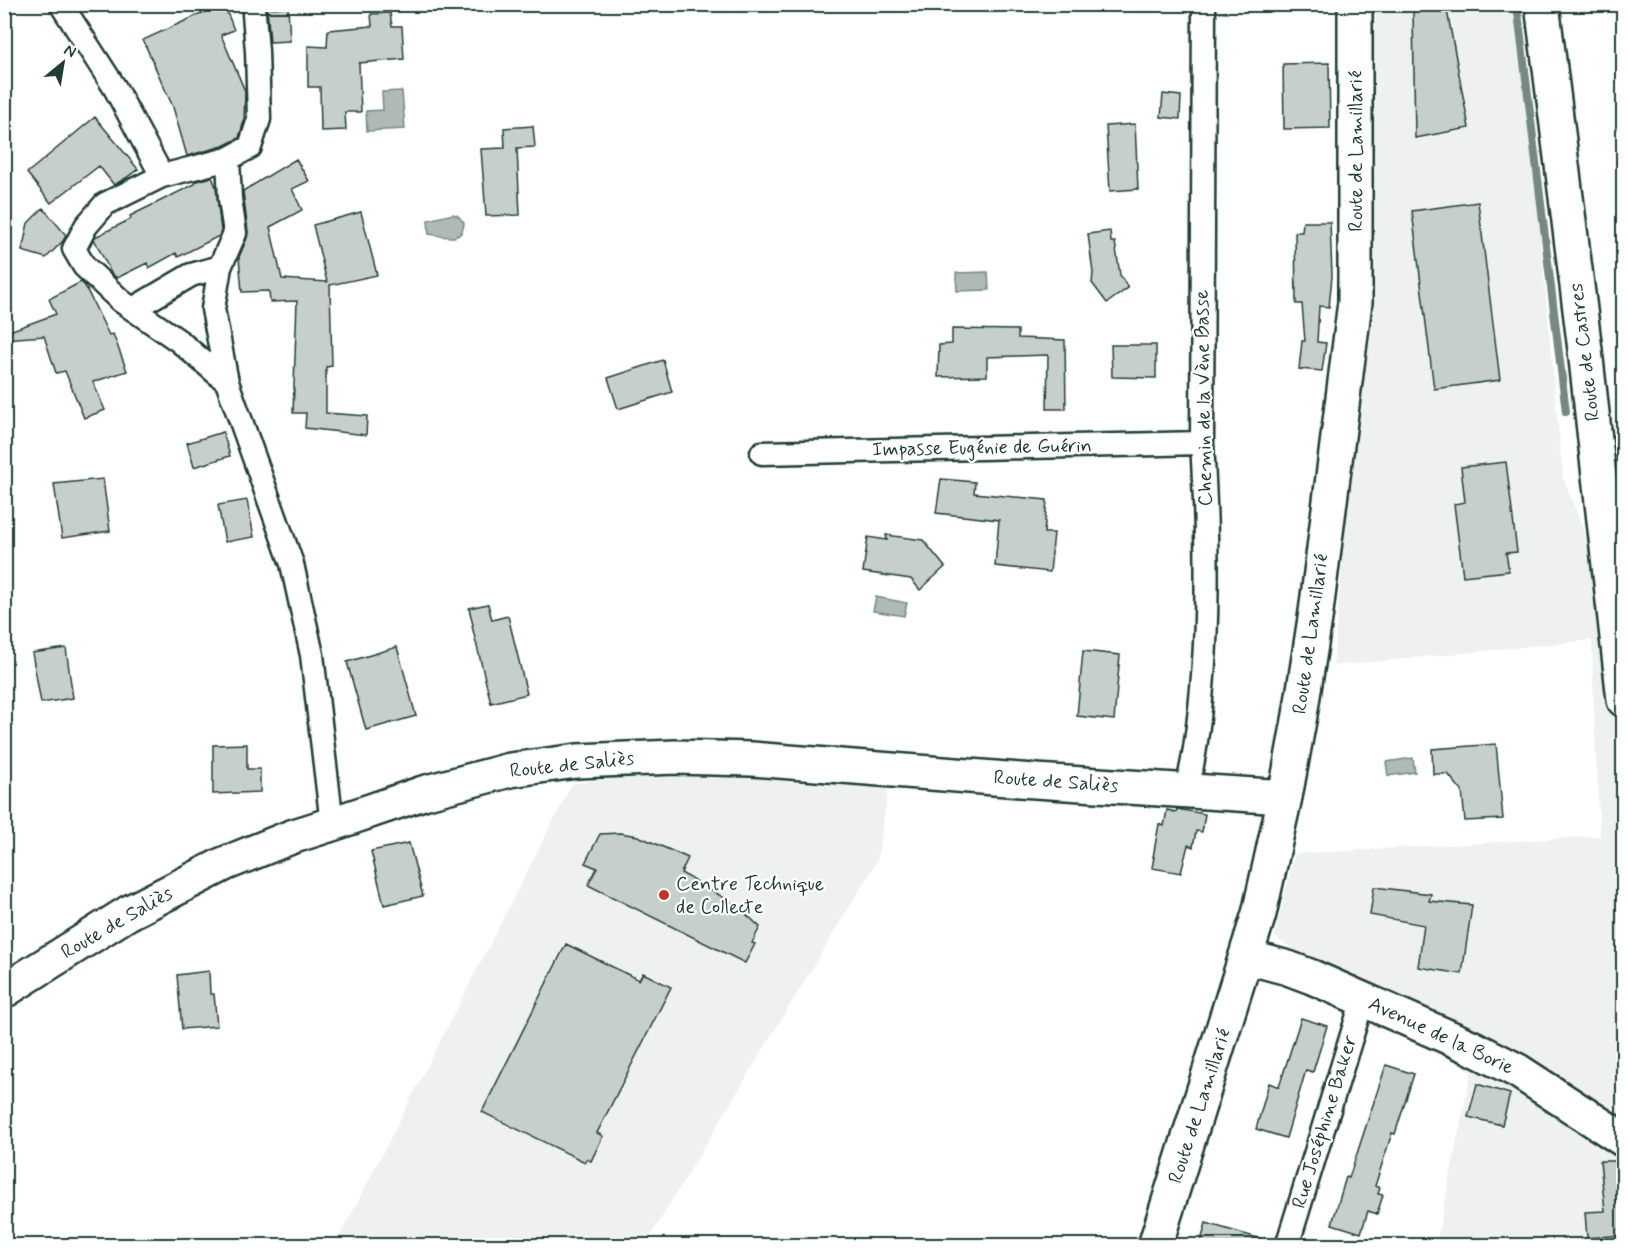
<svg xmlns="http://www.w3.org/2000/svg" width="1628" height="1250" viewBox="0 0 1628 1250" font-family="Mynerve,sans-serif">
	<style>
		.built { fill: #eef1f0 }
		.water { fill: #afbab7; stroke: #758883; stroke-width: 1.5 }
		.lines { fill: none; stroke-linecap: round; stroke-linejoin: round }
		.stream { stroke: #758883; stroke-width: 8 }
		.building { fill: #c7cfcc; stroke: #1f3d34; stroke-width: 1.5 }
		.street-casing { stroke: #1f3d34; stroke-width: 27 }
		.secondary-casing { stroke: #1f3d34; stroke-width: 38 }
		.primary-casing { stroke: #1f3d34; stroke-width: 38 }
		.street { stroke: #fff; stroke-width: 22 }
		.secondary { stroke: #fff; stroke-width: 33 }
		.primary { stroke: #fff; stroke-width: 33 }
		.poi-dot { fill: #c8321e; stroke: #fff; stroke-width: 2 }
		.labels { text-anchor: middle; dominant-baseline: central; stroke-width: 4.5; stroke-linejoin: round; paint-order: stroke }
		.street-label { font-size: 20px; fill: #1f3d34; stroke: #fff }
		.poi-label { font-size: 20px; fill: #1f3d34; stroke: #fff; text-anchor: start }
	</style>
	<rect width="100%" height="100%" fill="#fff"/>
	<filter id="ink" filterUnits="userSpaceOnUse"><feTurbulence type="fractalNoise" baseFrequency=".0167" numOctaves="2"/><feDisplacementMap in="SourceGraphic" scale="12" xChannelSelector="R" yChannelSelector="G"/><feConvolveMatrix kernelMatrix="1 2 1 2 8 2 1 2 1" color-interpolation-filters="sRGB"/></filter>
	<g filter="url(#ink)">
		<path class="built" d="M1365,5H1518L1563,477L1623,634V1245H1436L1471,1072L1274,936L1295,854L1600,836L1594,714L1592,640L1333,666L1367,280Z
			M639,774L754,777L796,783L889,786L877,861L645,1245L335,1246L572,784Z"/>
		<path class="water" d="M402,91L405,129L367,131L366,111L383,110L382,92Z
			M453,214L458,216L464,223C463,244 444,236 429,234L428,220Z
			M988,272L989,290L957,291L956,273Z
			M876,597L907,603L904,616L873,611Z
			M1413,758L1415,772L1388,776L1386,762Z"/>
		<g class="lines">
			<path class="stream" d="M1517,4L1566,412"/>
		</g>
		<path class="building" d="M222,4H224L234,30L221,35L245,91L244,121L239,138L223,146L187,156L173,107L143,40Z
			M1446,5L1469,128L1415,138L1413,11Z
			M288,7L290,41L270,42L267,8Z
			M390,13L392,26H402L404,59L359,63L361,112H345L346,130L321,131L320,87H308V46L327,47L328,30L372,26L371,14Z
			M1329,63L1330,128L1284,129L1283,64Z
			M1163,94L1181,96L1180,119L1161,117Z
			M95,117L138,169L126,178L114,185L99,166L51,203L27,173Z
			M1135,124L1138,189L1110,191L1106,126Z
			M533,126L535,147L517,148L520,215L486,216L481,149L505,148L504,128Z
			M296,159L309,181L292,189L302,210L270,227L282,279L327,282L313,225L361,212L377,275L330,285L332,366L326,367V413L367,416L366,435L305,428L306,413H293L297,301L270,302L269,291L242,292L239,257L247,238L248,232L243,191Z
			M212,177L216,187L221,231L219,236L178,257L176,253L149,268L147,263L117,278L111,273L94,239L95,237L131,219L130,216L195,184L194,182Z
			M1478,202L1500,380L1434,389L1412,211Z
			M43,208L66,235L63,241L46,258L22,251L28,223Z
			M1303,222H1330L1332,276L1329,307L1319,306L1317,342L1326,343L1322,371L1299,369L1302,341H1305L1302,304H1296L1295,232H1302Z
			M1110,231L1111,242H1115L1120,275L1128,288L1107,303L1092,283L1093,273L1088,234Z
			M81,282L85,286L109,335L113,334L127,371L93,382L105,410L84,418L65,371L56,373L44,336L4,339V333L56,314L49,299Z
			M952,329L1018,330V338L1065,340L1066,409H1047L1048,355L987,357V376L938,377L939,345L952,344Z
			M1111,345H1156V378L1112,377Z
			M663,360L672,392L618,409L608,378Z
			M223,432L230,456L194,467L187,443Z
			M1506,462L1517,552L1506,553L1509,571L1463,576L1454,504L1465,502L1461,467Z
			M103,479L110,531L62,538L54,484Z
			M941,479L975,482L974,493L1047,500L1044,533H1054L1050,572L995,566L999,520L936,513Z
			M247,500L254,537L225,542L218,505Z
			M886,535L923,540L945,567L920,590L911,579L863,572L868,537L887,540Z
			M488,604L492,620L508,616L527,694L491,703L472,626L473,625L469,608Z
			M397,647L416,716L366,730L347,662Z
			M66,648L73,698L41,703L32,653Z
			M1083,651L1120,655L1114,720L1077,716Z
			M247,744V769H260V792L213,794V745Z
			M1496,744L1503,819L1465,821L1462,791L1448,774H1433L1432,749Z
			M1177,809L1205,814L1202,832L1196,831L1193,847L1188,845L1181,873L1152,868L1154,857H1153L1159,824L1164,826L1167,810L1176,812Z
			M620,833L638,836L688,858L681,873L701,884L736,905L760,927L752,943L755,944L745,963L588,885L597,868L585,863L600,834Z
			M409,843L423,896L384,905L371,851Z
			M1374,887L1431,894L1429,901L1472,905L1462,974L1418,967L1424,925L1370,915Z
			M566,944L639,980L643,973L671,987L597,1133L603,1136L591,1161L586,1159L585,1162L482,1112Z
			M209,971L210,994H214L217,1026L182,1029L177,975Z
			M1301,1018L1327,1026L1313,1072L1306,1070L1286,1138L1256,1129L1269,1083L1279,1087Z
			M1386,1065L1414,1074L1395,1134L1392,1133L1375,1186L1380,1188L1378,1194L1383,1195L1377,1214L1368,1211L1361,1233L1332,1224L1346,1177L1349,1178Z
			M1477,1084L1510,1094L1502,1125L1468,1117Z
			M1600,1161H1623V1235L1587,1238L1585,1212L1605,1211Z
			M1206,1223L1265,1240L1264,1245H1200Z"/>
		<g class="lines">
			<defs>
				<path id="street" d="M61,4L115,88L162,176
					M254,14L257,51L259,119L250,147L228,159L162,176L105,204L86,226L74,249L84,266L121,301L179,341L227,382L292,564L312,655L332,824
					M133,309L191,275L220,267
					M227,382L213,309L220,267L235,233L230,199L228,159
					M762,453L1202,443
					M1187,791C1190,774 1194,758 1196,741C1210,643 1208,542 1202,443L1204,4
					M1287,1246L1363,999"/>
				<path id="secondary" d="M1247,957L1288,968L1312,977L1471,1047L1518,1071L1624,1140
					M4,991L128,913L224,864L291,837L332,824L423,793L510,770L577,761L675,757L752,759L1020,780L1285,797
					M1155,1246L1259,914L1285,797L1300,715L1316,612L1355,302V4"/>
				<path id="primary" d="M1542,4L1585,350L1624,700"/>
			</defs>
			<use href="#street" class="street-casing"/>
			<use href="#secondary" class="secondary-casing"/>
			<use href="#primary" class="primary-casing"/>
			<use href="#street" class="street"/>
			<use href="#secondary" class="secondary"/>
			<use href="#primary" class="primary"/>
		</g>
	</g>
	<circle class="poi-dot" cx="664" cy="895" r="6"/>
	<g class="labels">
		<g class="street-label">
			<text transform="translate(1356 151) rotate(-90)">Route de Lamillarié</text>
			<text transform="translate(1585 352) rotate(-97)">Route de Castres</text>
			<text transform="translate(1204 398) rotate(-91)">Chemin de la Vène Basse</text>
			<text transform="translate(982 448) rotate(-1)">Impasse Eugénie de Guérin</text>
			<text transform="translate(1311 634) rotate(-82)">Route de Lamillarié</text>
			<text transform="translate(572 765) rotate(-6)">Route de Saliès</text>
			<text transform="translate(1056 782) rotate(4)">Route de Saliès</text>
			<text transform="translate(117 923) rotate(-30)">Route de Saliès</text>
			<text transform="translate(1441 1036) rotate(25)">Avenue de la Borie</text>
			<text transform="translate(1200 1106) rotate(-72)">Route de Lamillarié</text>
			<text transform="translate(1325 1122) rotate(-73)">Rue Joséphine Baker</text>
		</g>
		<g class="poi-label">
			<text x="676" y="884">Centre Technique<tspan x="676" dy="23">de Collecte</tspan></text>
		</g>
	</g>
	<rect width="1628" height="1250" fill="none" stroke="#fff" stroke-width="24"/>
	<rect x="12" y="12" width="1604" height="1226" fill="none" stroke="#1f3d34" stroke-width="2" filter="url(#ink)"/>
	<g transform="translate(63 63) rotate(30)" stroke="#ffffff" stroke-width="4.5" paint-order="stroke">
	<path d="M0-4.5L10 22L0 15L-10 22Z" fill="#1f3d34"/>
	<text y="-9" font-size="16" font-weight="bold" text-anchor="middle" fill="#1f3d34">N</text>
	</g>
</svg>
